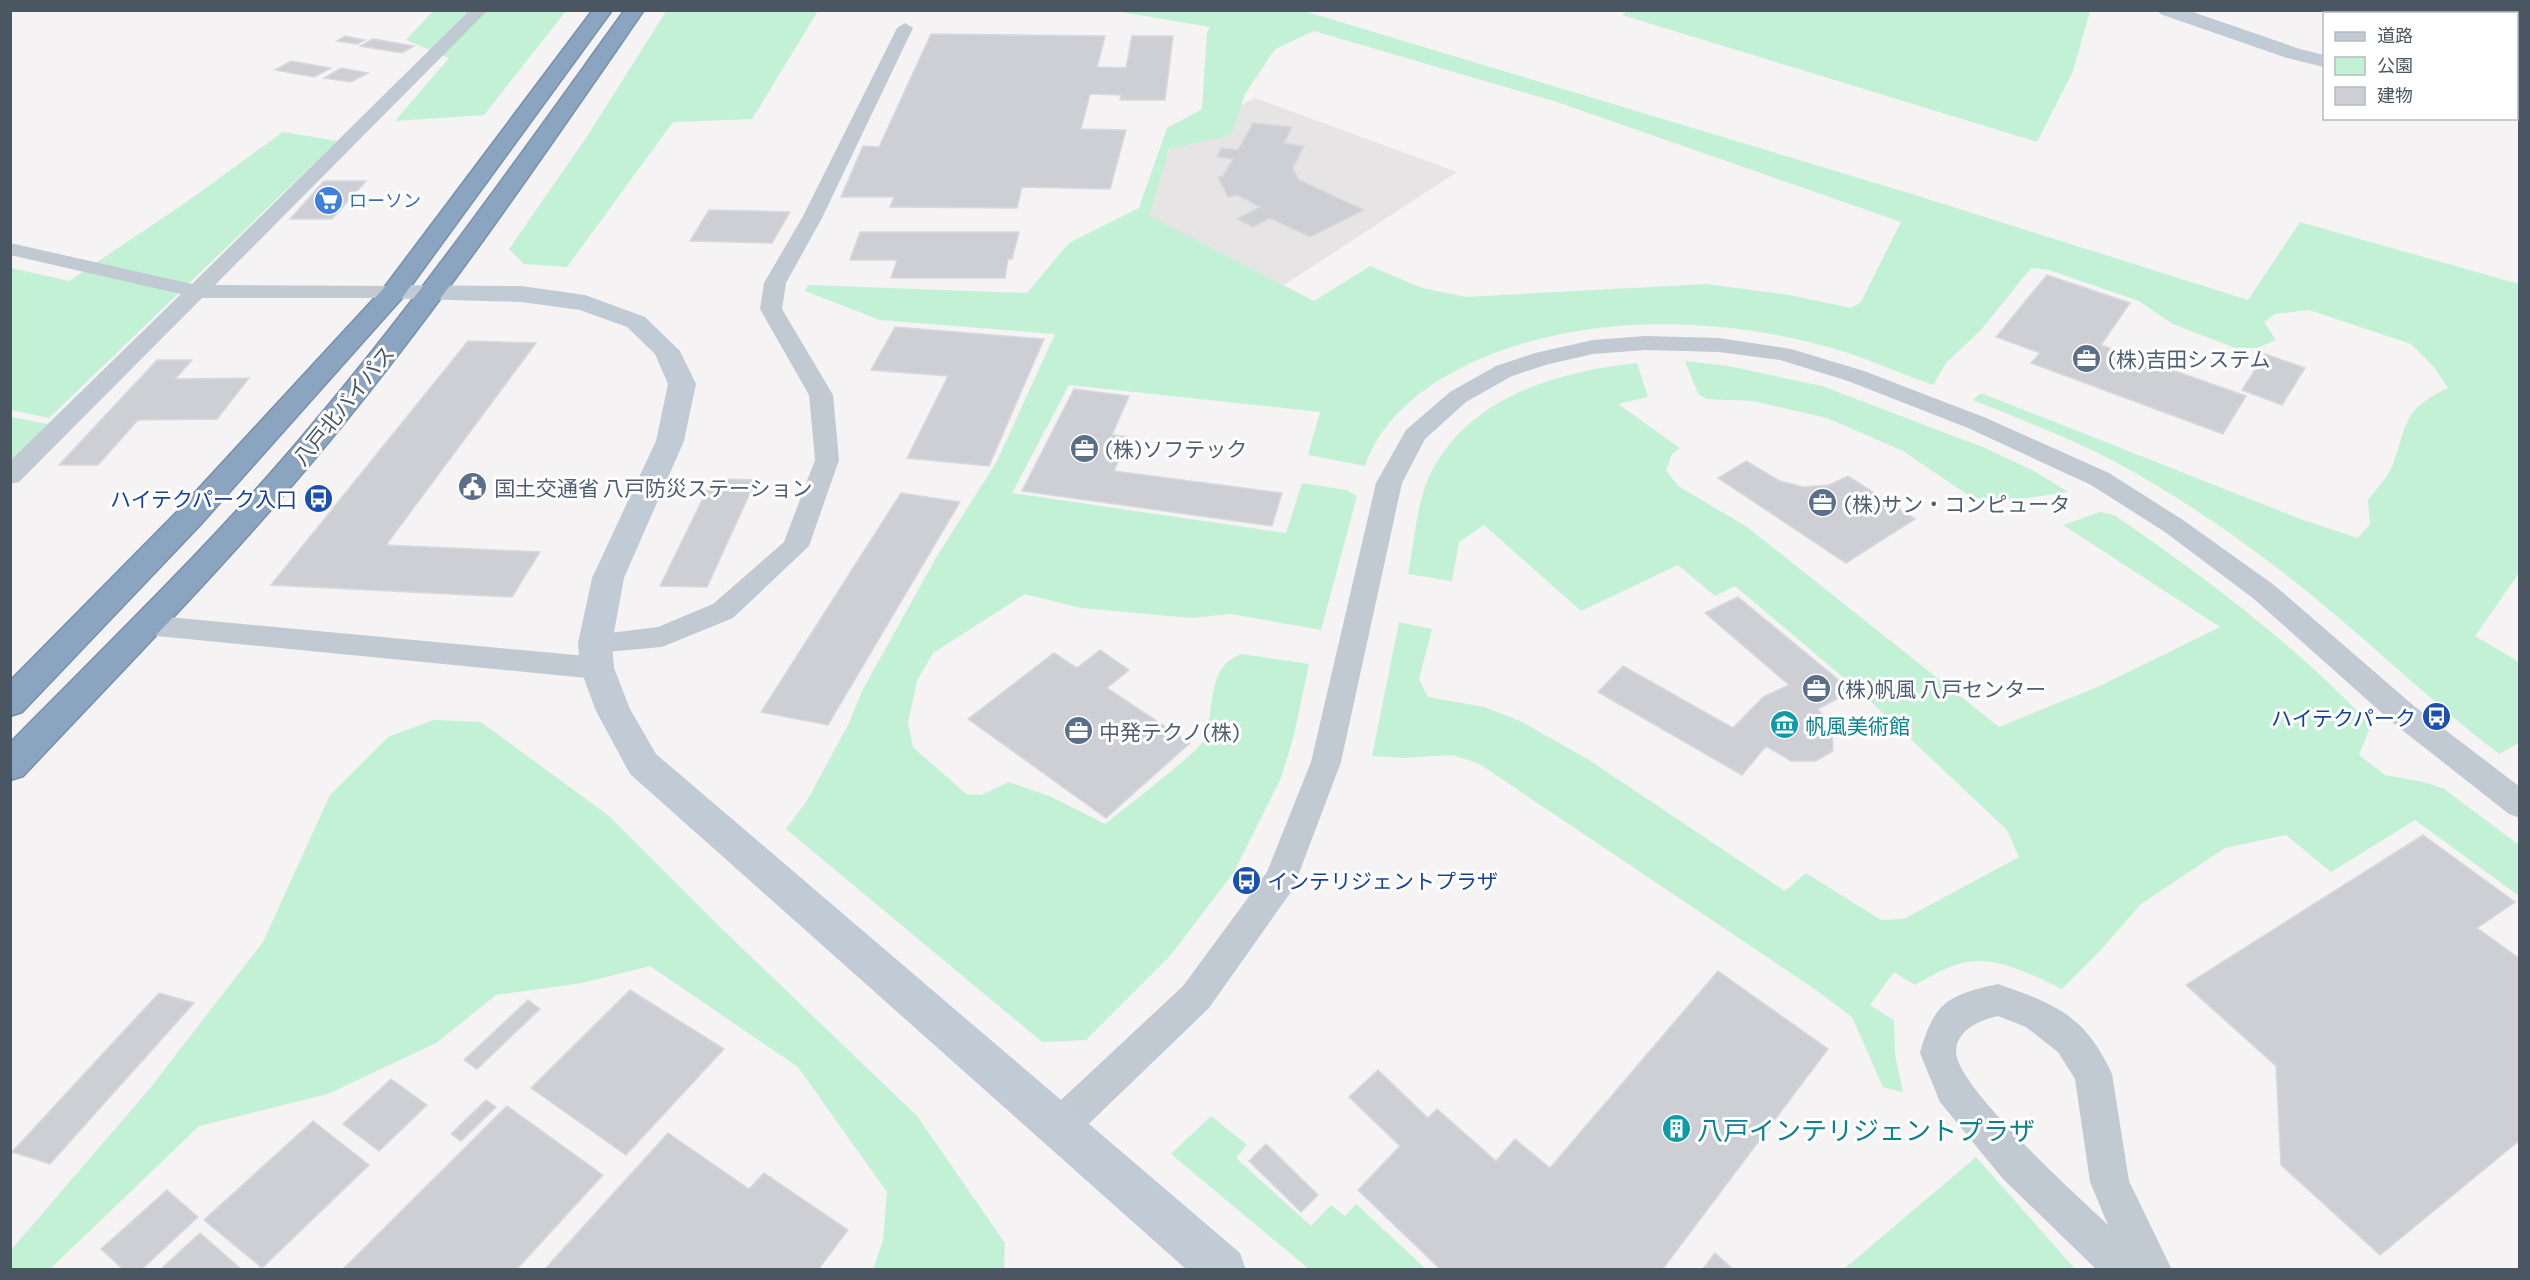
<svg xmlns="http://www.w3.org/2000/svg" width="2530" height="1280" viewBox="0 0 2530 1280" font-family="Commissioner,'Noto Sans JP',sans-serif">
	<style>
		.education { fill: #e6e4e5 }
		.green { fill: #c3f1d5; fill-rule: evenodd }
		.building { fill: #cdcfd5; stroke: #d7d9de; stroke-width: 1.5 }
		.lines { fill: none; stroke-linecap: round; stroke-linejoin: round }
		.highway-casing { stroke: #7690ad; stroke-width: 3 }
		.street { fill: #c1cad2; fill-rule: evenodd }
		.secondary { fill: #c1cbd6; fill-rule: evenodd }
		.highway { fill: #8ba5c1; fill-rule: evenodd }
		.labels { text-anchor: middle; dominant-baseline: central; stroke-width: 6; stroke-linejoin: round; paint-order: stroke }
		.far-shop-label { font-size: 18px; fill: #366cbe; stroke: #fff; text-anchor: start }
		.service-label { font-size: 21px; fill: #4e5e75; stroke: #fff; text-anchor: start }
		.street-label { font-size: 21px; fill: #4a5661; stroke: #fff }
		.transit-label { font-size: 21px; fill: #164399; stroke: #fff; text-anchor: end }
		.culture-label { font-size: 21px; fill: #0d838f; stroke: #fff; text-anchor: start }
		.near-culture-label { font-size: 26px; fill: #0d838f; stroke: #fff; text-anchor: start }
	</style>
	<rect width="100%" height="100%" fill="#f5f3f3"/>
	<path class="education" d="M1255,98L1457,172L1281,287L1139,218L1175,138Z"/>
	<path class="green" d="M667,10L818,11L752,119L673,122L567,267L524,264L509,249L586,138Z
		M433,11H566L484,115L395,121L449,58L406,40Z
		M1115,11H1304L1915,195L2248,300L2300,222L2519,284V573L2475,636L2519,662V743L2499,754C2421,694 2351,623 2272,564C2225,528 2175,495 2123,466C2076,440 2024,421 1973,400L1981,393L2303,520L2358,538L2370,524L2368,500C2375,490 2386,480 2391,469C2409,425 2399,411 2448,388L2434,367L2411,344L2309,310L2275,314L2264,322L2276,340L2257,348H2235L2173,324L2139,301L2049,270L2031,268L1981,330L1946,363L1933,385C1904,375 1876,362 1848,353C1726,314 1571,310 1457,370C1418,390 1379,423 1365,466L1308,455L1320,412L1069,385L1012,493L1286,533L1302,483L1346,490L1357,496L1321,630L1231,614L1191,618L1081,608L1025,594L933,653L917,681L908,723L913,747L966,794L981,795L1009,782L1049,796L1105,824C1119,813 1198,752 1203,741C1217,712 1204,666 1242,654L1309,664L1294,735L1281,778L1234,872L1170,956L1086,1040L1042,1042L786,829L808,799L849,723L862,691L936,558L997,461L1055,334L880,320L805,291L808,285L1027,293L1069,243L1139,208L1167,128L1202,109L1207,32L1210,27ZM1314,31L1557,102L1901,222L1861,302L1851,308L1789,295L1707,284L1466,297L1422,288L1370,266L1314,301L1149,216L1169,149L1231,135L1245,94L1275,49Z
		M1627,11L2090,10V11L2073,71L2037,142L1622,15Z
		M283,132L337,141L49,418L11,410V268L69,281L185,203Z
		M1685,361L1728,366L1822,386L1985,448L2034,471L2068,492L1993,503L1968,495L1903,451L1827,418L1753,401L1707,399L1698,394Z
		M1637,363L1648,397L1618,404L1680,448L1672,454L1666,470L1678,486L1747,527L1999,727L2100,686L2220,627L2063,525L2100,512L2114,515C2205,577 2295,645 2371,725L2359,755L2385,775L2424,782L2444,789L2519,845V896L2415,820L2331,872L2286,835L2225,848L2141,904L2099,952L2062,989C2034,976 1999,956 1967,962C1949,965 1931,976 1915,985L1894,972L1870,1005L1894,1020L1895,1054L1903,1092L1883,1087L1852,1017L1816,990L1478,763L1452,755L1402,758L1372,756L1399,622L1432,629L1419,679L1428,697L1484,707L1520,721L1589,760L1785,891L1806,873L1881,920L1904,919L2019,857L2007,830L1864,695L1735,586L1715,596L1678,565L1581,611L1484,525L1459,542L1452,581L1408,574C1414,545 1416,511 1426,484C1461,399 1554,372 1637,363Z
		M11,417L48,424L11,460Z
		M434,720L481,722L609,816L721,928L917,1116L1005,1243L1004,1269H873L883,1241L887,1192L798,1067L650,966L582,983L496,995L436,1043L328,1094L199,1126L50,1269H11V1250L151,1087L263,942L330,795L388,737Z
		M1211,1116L1247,1145L1236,1158L1311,1226L1331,1205L1345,1216L1356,1204L1426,1269H1309L1171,1154Z
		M1976,1157L2075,1269H1844Z"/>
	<path class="building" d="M931,34L1105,36L1097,67L1126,68L1132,36H1173L1165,100H1120L1121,95L1090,94L1081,129L1126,130L1110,189L1022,187L1017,208L890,207L894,197H841L863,146L879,147Z
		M345,36L365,40L357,44L337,41Z
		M373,39L414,46L402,53L360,46Z
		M291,61L331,68L314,77L275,70Z
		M341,68L368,73L351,82L324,78Z
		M1253,123L1292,127L1284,143L1304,146L1293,168L1299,180L1364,210L1310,237L1270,218L1253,227L1237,219L1260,207L1237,195L1228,197L1218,177L1223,176L1233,159L1217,157L1221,148L1238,150Z
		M324,181H366L332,219H290Z
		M709,210L790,212L772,243L690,241Z
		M860,232H1019L1012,259H1008L1005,278H891L897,260H850Z
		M2047,275L2130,303L2101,345L2246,396L2223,434L2031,363L2040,353L1996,337Z
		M895,327L1044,339L989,466L907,458L948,376L871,370Z
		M468,341L536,343L386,545L540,552L512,597L271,585Z
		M2265,354L2305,368L2282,405L2242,390Z
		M157,360H192L175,379L249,378L217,419L138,420L98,465H59Z
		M1074,389L1129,396L1112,435L1129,437L1114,471L1282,493L1272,526L1022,491Z
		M1746,461L1780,481L1803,487L1829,485L1848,476L1915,519L1846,563L1718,478Z
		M720,479L756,480L707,587L660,586L710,484H718Z
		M901,493L960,502L828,725L761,712Z
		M1738,597L1852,691L1818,709L1832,729L1833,751L1816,761H1791L1766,746L1742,775L1598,692L1623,666L1733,728L1763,697L1789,685L1705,613Z
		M1100,650L1129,670L1107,688L1190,743L1106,818L968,719L1054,653L1077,668Z
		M2423,835L2515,902L2477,928L2520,959V1140L2380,1255L2281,1165L2276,1066L2186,985Z
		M1718,971L1828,1049L1662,1270H1441L1358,1190L1400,1146L1349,1097L1378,1070L1428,1118L1437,1109L1496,1161L1515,1139L1550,1168Z
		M630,990L724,1049L626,1155L531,1088Z
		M159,993L194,1003L50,1164L12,1152Z
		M528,1000L540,1009L477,1069L464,1060Z
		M391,1079L427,1105L379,1151L343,1124Z
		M486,1100L496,1107L461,1141L451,1134Z
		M507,1106L603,1175L516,1270H342Z
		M313,1121L369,1165L262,1268L204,1220Z
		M668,1133L749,1189L764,1173L848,1230L818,1270H544Z
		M1266,1144L1318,1195L1301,1212L1249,1161Z
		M167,1190L198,1217L141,1270H124L101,1249Z
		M200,1233L242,1270H160Z
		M1715,1253L1734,1270H1702Z"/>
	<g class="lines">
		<defs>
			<path id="highway" d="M593,10H612L402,298L200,525L22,712L10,716V681L178,511L384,288Z
				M625,10H644C543,156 443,303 331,439C234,557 127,665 23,776L10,780V743C112,639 219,537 312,425C424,292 523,151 625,10Z"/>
		</defs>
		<use href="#highway" class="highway-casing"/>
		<path class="street" d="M470,10H488L215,285L393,286L401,288L404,293L401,298H202L19,482L10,484V461L181,294L10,255V243L192,284Z
			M905,23L913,28L822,218L786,283L782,309L833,395L839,460L809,546L733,618L662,647L595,653L585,650L581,643L585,636L658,627L713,604L784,542L815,460L809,395L760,309L764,283L802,218L897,28Z
			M1645,336L1719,338L1791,349L1864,371L1986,418L2109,473L2183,520L2274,585L2414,706L2520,787V818L2509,814L2392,722L2254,599L2165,532L2091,485L1968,428L1848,381L1780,360L1719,352L1645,350L1593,354L1549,364L1512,376L1466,402L1425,439L1402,483L1341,762L1293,889L1209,1008L1072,1140L1059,1145L1046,1140L1040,1127L1046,1114L1183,986L1267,872L1311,762L1376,483L1406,430L1450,392L1496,366L1535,353L1593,340Z
			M147,615L597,657L607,660L612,668L607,676L597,679L147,635L137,632L133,625L137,618Z
			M1998,984C2055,1004 2085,1015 2112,1074L2129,1181L2172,1270H2097L2003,1179L1940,1102L1920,1053C1934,1002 1948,995 1998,984ZM1998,1016L2026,1027L2058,1052L2075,1079L2090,1182L2108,1225C2079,1197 1957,1088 1956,1052C1956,1030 1980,1020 1998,1016Z"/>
		<path class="secondary" d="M2158,10H2187L2300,49L2324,55V67L2287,58L2160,14Z
			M2516,98L2520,99V111L2516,110Z
			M393,285L521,286L585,295L645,317L680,351L696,384L684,441L624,578L612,643L614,668L630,709L656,754L1240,1253L1246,1270H1187L630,774L596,711L580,668L578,643L592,578L656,441L668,384L655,354L627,327L580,310L521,302L384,298L380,293L384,288Z"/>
		<use href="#highway" class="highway"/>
	</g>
	<defs>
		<symbol id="supermarket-disc" viewBox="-11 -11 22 22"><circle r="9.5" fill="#3f7fe0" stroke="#fff"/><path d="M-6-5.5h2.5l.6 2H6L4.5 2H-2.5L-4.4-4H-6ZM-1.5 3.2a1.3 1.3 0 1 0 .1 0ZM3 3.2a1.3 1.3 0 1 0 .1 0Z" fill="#fff"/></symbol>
		<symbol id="office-disc" viewBox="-11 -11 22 22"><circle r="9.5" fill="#5c6f8a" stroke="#fff"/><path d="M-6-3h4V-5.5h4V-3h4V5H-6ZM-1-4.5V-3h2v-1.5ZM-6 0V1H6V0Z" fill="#fff"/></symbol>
		<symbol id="civic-disc" viewBox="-11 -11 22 22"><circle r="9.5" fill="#5c6f8a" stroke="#fff"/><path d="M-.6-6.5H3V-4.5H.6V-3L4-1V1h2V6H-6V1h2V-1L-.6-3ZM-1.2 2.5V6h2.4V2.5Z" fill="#fff"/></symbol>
		<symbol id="bus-disc" viewBox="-11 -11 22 22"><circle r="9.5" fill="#1a4fb4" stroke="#fff"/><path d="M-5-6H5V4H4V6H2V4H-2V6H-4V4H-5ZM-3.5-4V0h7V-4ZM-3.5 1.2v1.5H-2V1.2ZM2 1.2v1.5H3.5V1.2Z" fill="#fff"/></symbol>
		<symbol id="museum-disc" viewBox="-11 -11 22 22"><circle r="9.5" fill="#0f9aa8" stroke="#fff"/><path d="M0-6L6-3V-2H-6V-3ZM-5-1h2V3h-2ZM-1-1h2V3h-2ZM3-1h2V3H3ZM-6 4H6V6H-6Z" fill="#fff"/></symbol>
		<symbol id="building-disc" viewBox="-11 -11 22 22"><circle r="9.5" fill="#0f9aa8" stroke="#fff"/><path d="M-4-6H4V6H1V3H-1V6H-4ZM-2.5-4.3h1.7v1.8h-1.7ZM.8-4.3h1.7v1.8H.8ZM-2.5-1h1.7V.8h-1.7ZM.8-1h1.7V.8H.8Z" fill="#fff"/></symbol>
	</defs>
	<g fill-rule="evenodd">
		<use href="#supermarket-disc" x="312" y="184" width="33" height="33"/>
		<use href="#office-disc" x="2070" y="342" width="33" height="33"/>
		<use href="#office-disc" x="1068" y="432" width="33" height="33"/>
		<use href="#civic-disc" x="456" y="470" width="33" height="33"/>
		<use href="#bus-disc" x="302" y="482" width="33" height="33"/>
		<use href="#office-disc" x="1806" y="486" width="33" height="33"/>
		<use href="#office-disc" x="1800" y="672" width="33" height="33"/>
		<use href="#bus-disc" x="2420" y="700" width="33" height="33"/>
		<use href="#museum-disc" x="1768" y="708" width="33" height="33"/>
		<use href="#office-disc" x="1062" y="714" width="33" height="33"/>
		<use href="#bus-disc" x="1230" y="864" width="33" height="33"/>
		<use href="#building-disc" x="1660" y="1112" width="33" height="33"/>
	</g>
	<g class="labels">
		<g class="far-shop-label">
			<text x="349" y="200">ローソン</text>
		</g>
		<g class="service-label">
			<text x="2108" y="358">(株)吉田システム</text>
			<text x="1105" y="448">(株)ソフテック</text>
			<text x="494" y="487">国土交通省 八戸防災ステーション</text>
			<text x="1844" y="503">(株)サン・コンピュータ</text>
			<text x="1837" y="688">(株)帆風 八戸センター</text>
			<text x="1099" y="731">中発テクノ(株)</text>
		</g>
		<g class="street-label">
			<text transform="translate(343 405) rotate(-51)">八戸北バイパス</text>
		</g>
		<g class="transit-label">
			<text x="297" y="498">ハイテクパーク入口</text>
			<text x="2416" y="717">ハイテクパーク</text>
			<text x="1267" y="880" text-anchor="start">インテリジェントプラザ</text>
		</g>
		<g class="culture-label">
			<text x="1805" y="725">帆風美術館</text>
		</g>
		<g class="near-culture-label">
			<text x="1697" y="1129">八戸インテリジェントプラザ</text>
		</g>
	</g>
	<rect width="2530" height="1280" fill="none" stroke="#4a5661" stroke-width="24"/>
	<rect x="2323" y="12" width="195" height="108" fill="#ffffff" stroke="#b7bbc0" stroke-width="1.5"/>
	<rect x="2335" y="32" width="30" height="9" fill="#c1cbd6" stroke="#b7bbc0" stroke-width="1.5"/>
	<text x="2377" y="42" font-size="18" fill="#4a5661">道路</text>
	<rect x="2335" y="57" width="30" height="18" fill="#c3f1d5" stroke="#b7bbc0" stroke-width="1.5"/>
	<text x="2377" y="72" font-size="18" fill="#4a5661">公園</text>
	<rect x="2335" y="87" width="30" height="18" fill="#cdcfd5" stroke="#b7bbc0" stroke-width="1.5"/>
	<text x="2377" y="102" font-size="18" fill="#4a5661">建物</text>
</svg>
